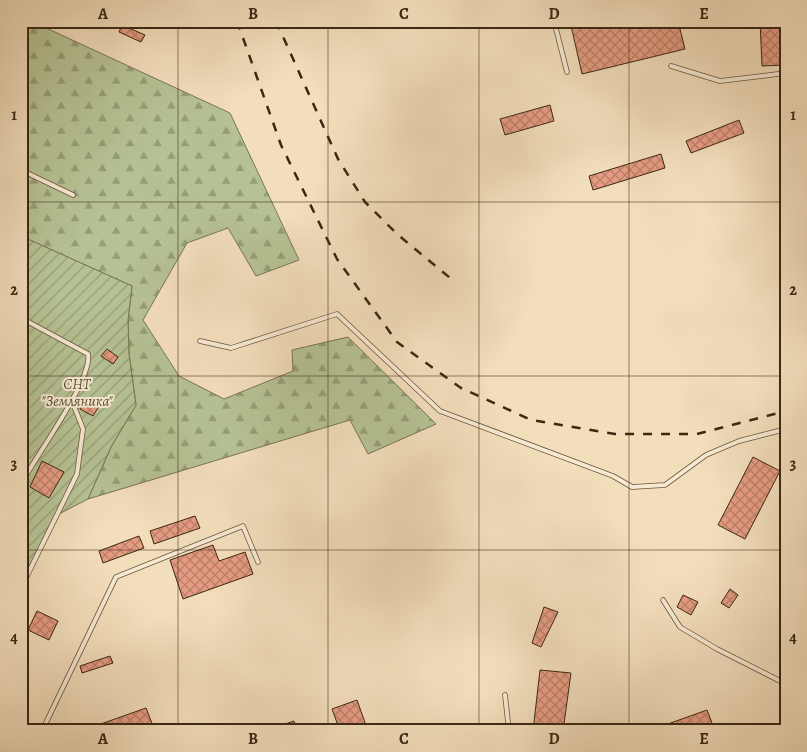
<svg xmlns="http://www.w3.org/2000/svg" width="807" height="752" viewBox="0 0 807 752" font-family="Alegreya,serif">
	<style>
		.forest { fill: url(#forest-firs); stroke: #787553 }
		.garden { fill: url(#garden-furrows); stroke: #787553 }
		.building { fill: url(#building-cross-hatch); stroke: #3b2812 }
		.lines { fill: none; stroke-linecap: round; stroke-linejoin: round }
		.service-casing { stroke: #69563c; stroke-width: 5.5 }
		.service { stroke: #f7ead3; stroke-width: 4 }
		.rail { stroke: #3b2812; stroke-width: 2.5; stroke-dasharray: 9 9; stroke-linecap: butt }
		.grid { fill: none; stroke: #3b2812; stroke-width: 1; stroke-opacity: 0.55 }
		.labels { text-anchor: middle; dominant-baseline: central; stroke-width: 4; stroke-linejoin: round; paint-order: stroke }
		.park-label { font-size: 15px; font-style: italic; fill: #5a4e32; stroke: #f7ead3 }
		.neatline { fill: none; stroke: #3b2812; stroke-width: 2 }
		.grid-label { font-size: 16px; text-anchor: middle; font-weight: bold; fill: #3b2812 }
	</style>
	<defs>
		<pattern id="forest-firs" width="22" height="20" patternUnits="userSpaceOnUse" patternTransform="scale(1.25)"><rect width="22" height="20" fill="#b6c294"/><path d="M5 1l3.5 6h-7zM16 11l3.5 6h-7z" fill="#959e77"/></pattern>
		<pattern id="garden-furrows" width="10" height="10" patternUnits="userSpaceOnUse" patternTransform="scale(1.25)"><rect width="10" height="10" fill="#b6c294"/><path d="M-1 1l2-2M0 10L10 0M9 11l2-2" fill="none" stroke="#959e77"/></pattern>
		<pattern id="building-cross-hatch" width="8" height="8" patternUnits="userSpaceOnUse" patternTransform="scale(1.25)"><rect width="8" height="8" fill="#e69c82"/><path d="M0 0l8 8M0 8l8-8" fill="none" stroke="#bc7f69"/></pattern>
	</defs>
	<rect width="100%" height="100%" fill="#f3debc"/>
	<filter id="stains"><feTurbulence type="fractalNoise" baseFrequency=".004" numOctaves="4"/><feColorMatrix values="0 0 0 0 .2 0 0 0 0 .09 0 0 0 0 .02 0 0 0 .5 -.17"/></filter>
	<radialGradient id="worn" r=".72"><stop offset=".6" stop-color="#630" stop-opacity="0"/><stop offset="1" stop-color="#630" stop-opacity=".3"/></radialGradient>
	<path class="forest" d="M21,21H31L230,113L299,260L256,276L228,228L187,243L143,320L179,376L224,399L293,371L292,350L348,337L436,424L368,454L350,420L88,499L111,447L136,405L129,354L128,320L132,286L21,236Z"/>
	<path class="garden" d="M21,236L132,286L128,320L129,354L136,405L111,447L88,499L57,515L21,585Z"/>
	<path class="building" d="M570,21H678L685,49L582,74Z
		M760,21H781L784,65L762,66Z
		M122,25L145,35L141,42L119,32Z
		M550,105L554,121L505,135L500,119Z
		M739,120L744,133L691,153L686,141Z
		M661,154L665,168L593,190L589,176Z
		M107,349L118,357L113,364L101,356Z
		M86,398L99,406L93,416L80,409Z
		M753,457L780,471L745,539L718,525Z
		M42,461L64,472L49,498L30,487Z
		M195,516L200,528L154,544L150,531Z
		M139,536L144,548L103,563L99,551Z
		M213,545L219,561L245,552L253,574L183,599L170,560Z
		M730,589L738,595L729,608L721,603Z
		M683,595L698,602L691,615L677,607Z
		M544,607L558,612L541,647L532,643Z
		M37,611L58,621L49,640L28,630Z
		M110,656L113,663L82,673L80,666Z
		M540,670L571,673L563,731H533Z
		M357,700L368,731H340L332,709Z
		M146,708L155,731H100L98,725Z
		M707,710L715,731H667L665,725Z
		M294,721L297,731H267V730Z"/>
	<g class="lines">
		<defs>
			<path id="service" d="M554,21L567,72
				M671,66L720,81L786,73
				M21,170L73,195
				M21,318L88,354C93,379 35,457 21,484
				M200,341L231,348L337,314L440,411L613,476L632,487L665,485L706,455L739,441L786,429
				M21,588L77,474L83,429L72,401
				M663,600L680,627L717,649L786,684
				M505,695L509,731
				M42,731L116,577L243,526L258,562"/>
		</defs>
		<use href="#service" class="service-casing"/>
		<use href="#service" class="service"/>
		<path class="rail" d="M237,21L281,145L337,259L397,342L461,388L531,420L615,434H697L786,411
			M276,21L338,159L365,202L397,234L455,282"/>
	</g>
	<path class="grid" d="M178,21V731M328,21V731M479,21V731M629,21V731M21,202H786M21,376H786M21,550H786"/>
	<g class="labels">
		<g class="park-label">
			<text x="77" y="384">СНТ<tspan x="77" dy="17">"Земляника"</tspan></text>
		</g>
	</g>
	<rect width="807" height="752" fill="none" stroke="#f3debc" stroke-width="55"/>
	<rect x="28" y="28" width="752" height="696" class="neatline"/>
	<g class="grid-label">
		<text x="103" y="19">A</text>
		<text x="253" y="19">B</text>
		<text x="404" y="19">C</text>
		<text x="554" y="19">D</text>
		<text x="704" y="19">E</text>
		<text x="14" y="120">1</text>
		<text x="793" y="120">1</text>
		<text x="14" y="295">2</text>
		<text x="793" y="295">2</text>
		<text x="14" y="469">3</text>
		<text x="793" y="469">3</text>
		<text x="14" y="643">4</text>
		<text x="793" y="643">4</text>
		<text x="103" y="744">A</text>
		<text x="253" y="744">B</text>
		<text x="404" y="744">C</text>
		<text x="554" y="744">D</text>
		<text x="704" y="744">E</text>
	</g>
	<rect width="100%" height="100%" filter="url(#stains)"/>
	<rect width="100%" height="100%" fill="url(#worn)"/>
</svg>
